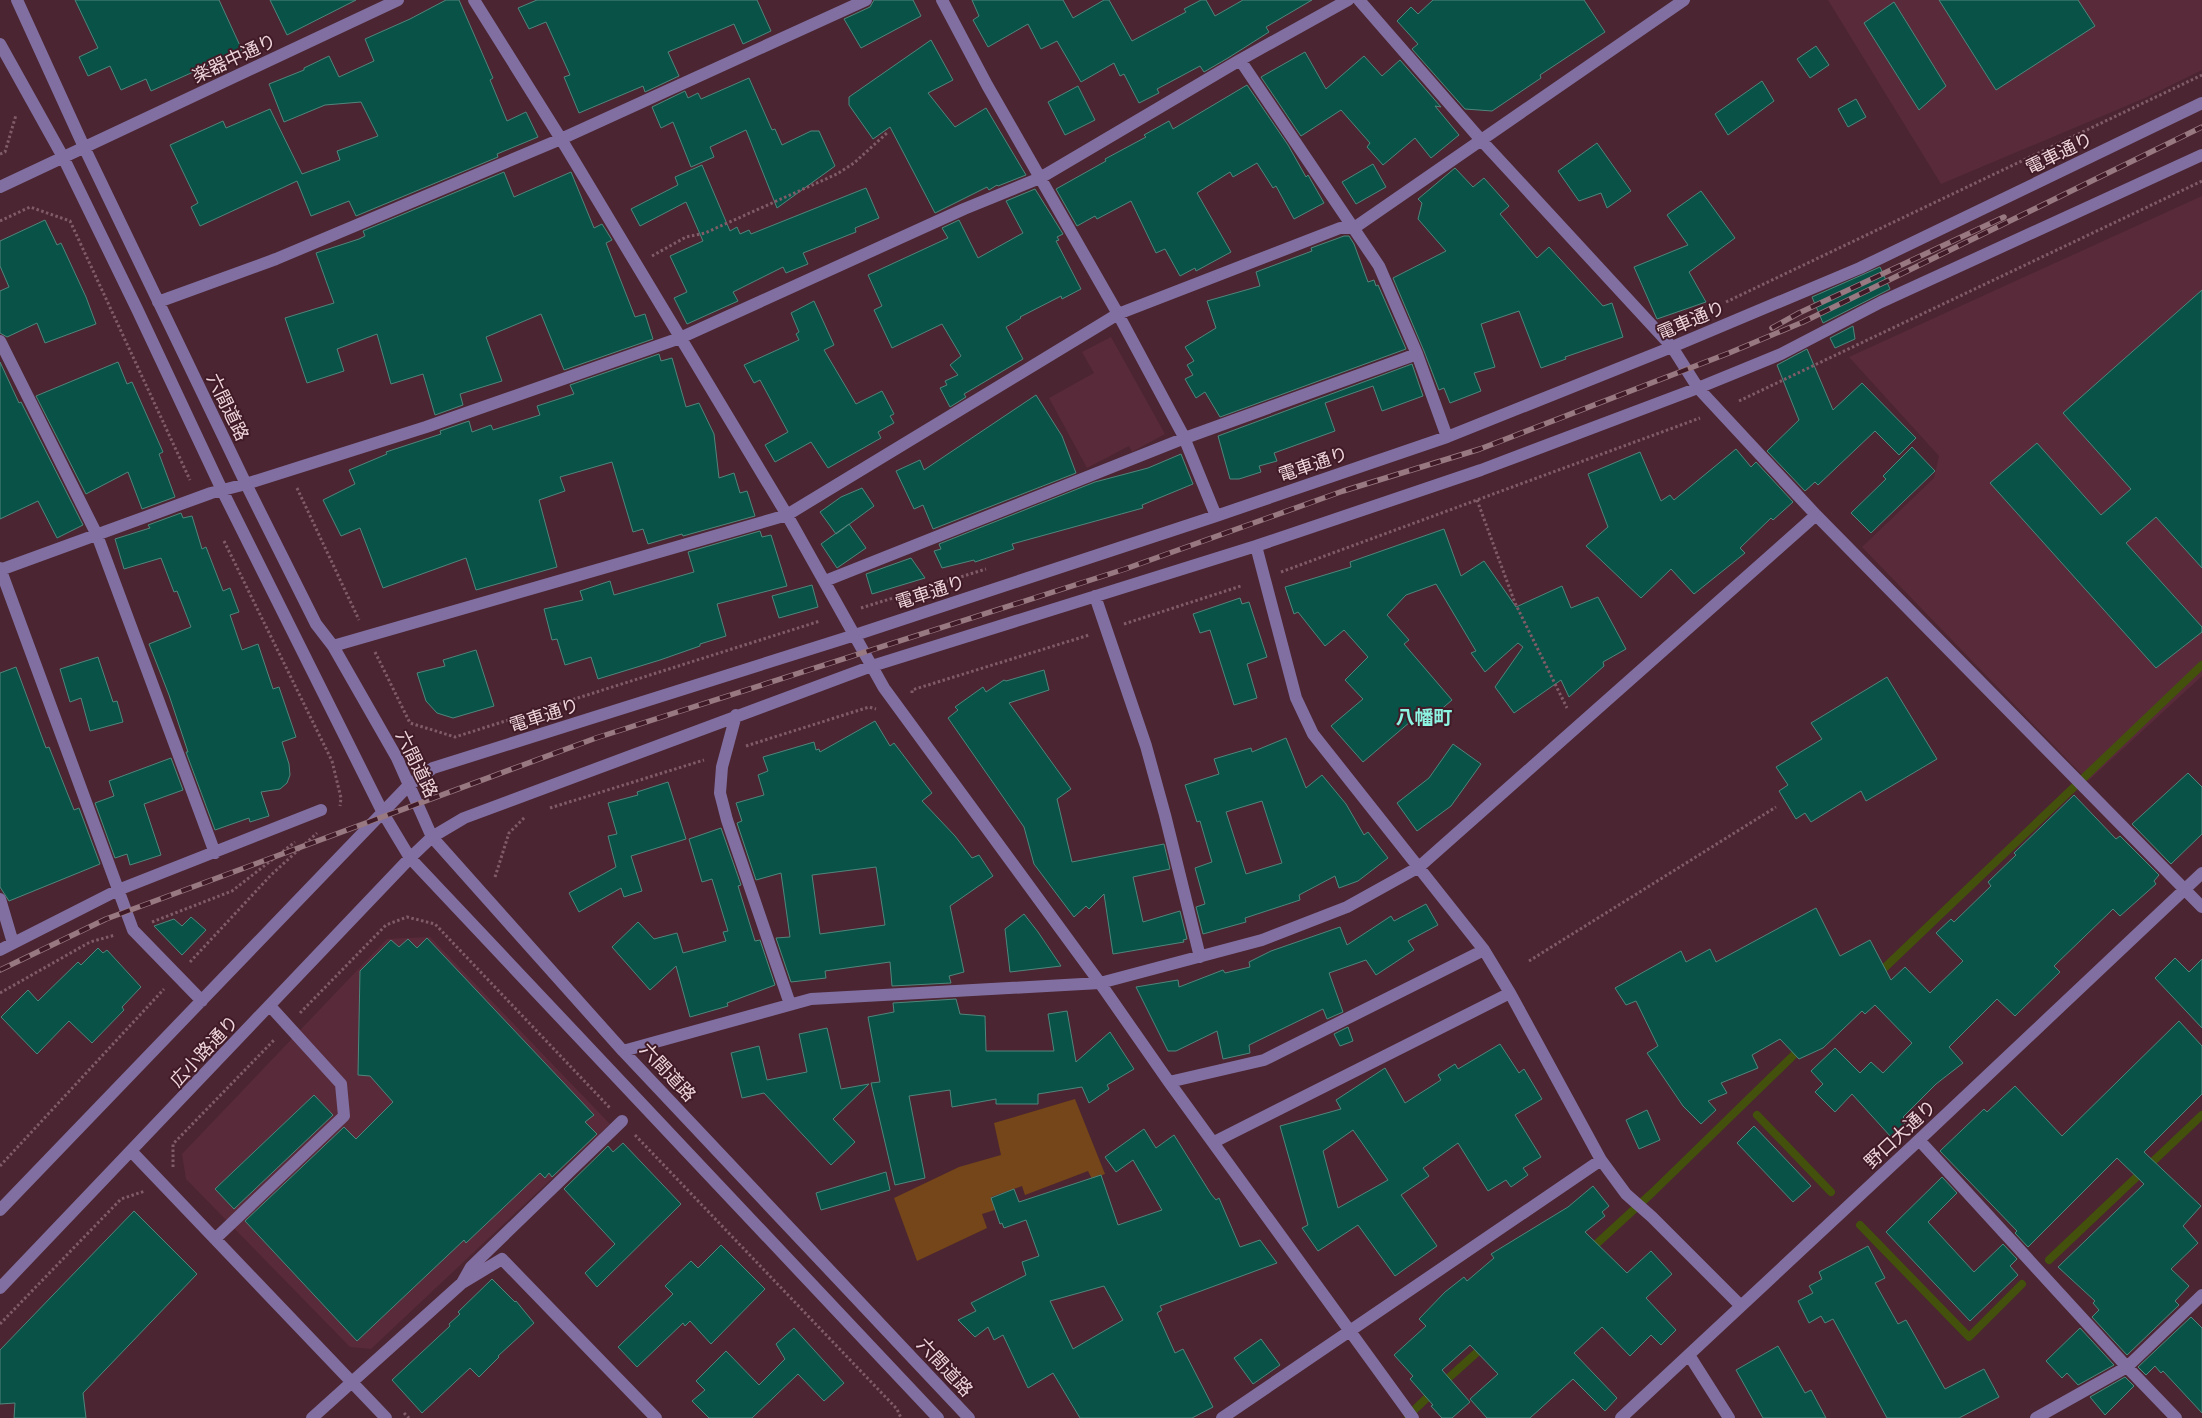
<svg xmlns="http://www.w3.org/2000/svg" width="2202" height="1418" viewBox="0 0 2202 1418" font-family="'PT Sans','Noto Sans JP',sans-serif">
	<style>
		.built { fill: #592b3a }
		.green { fill: #744619 }
		.lines { fill: none; stroke-linecap: round; stroke-linejoin: round }
		.stream { stroke: #43510d; stroke-width: 8 }
		.building { fill: #095248; stroke: #50867c; fill-rule: evenodd }
		.path { stroke: #7f5c67; stroke-width: 3; stroke-dasharray: 2.5 2.5; stroke-linecap: butt }
		.minor { stroke: #816fa1; stroke-width: 12 }
		.rail-casing { stroke: #987881; stroke-width: 5.5 }
		.rail { stroke: #401b27; stroke-width: 4; stroke-dasharray: 11; stroke-linecap: butt }
		.labels { text-anchor: middle; dominant-baseline: central; stroke-width: 4; stroke-linejoin: round; paint-order: stroke }
		.street-label { font-size: 18px; fill: #efd5dc; stroke: #401b27 }
		.neighbourhood-label { font-size: 19px; font-weight: bold; fill: #8ef4e2; stroke: #401b27 }
	</style>
	<rect width="100%" height="100%" fill="#4b2531"/>
	<path class="built" d="M1828,0H2202V70L2145,98L1941,184Z
		M2202,196V676L2088,781L1862,547L1934,478L1939,456L1849,357Z
		M1111,337L1165,434L1132,452L1129,446L1087,468L1049,398L1094,373L1082,352Z
		M430,937L610,1124L371,1349L350,1347L186,1179L182,1154L387,939Z"/>
	<path class="green" d="M1075,1099L1105,1174L1092,1179L1088,1171L1025,1195L1022,1186L991,1197L995,1210L982,1214L987,1228L917,1261L894,1198L959,1167L1001,1155L994,1123Z"/>
	<g class="lines">
		<path class="stream" d="M1878,974L2202,665
			M1757,1115L1831,1192
			M1860,1225L1969,1337L2022,1284
			M1591,1249L1653,1192L1801,1048
			M2049,1260L2202,1115
			M1443,1383L1484,1346
			M1408,1416L1434,1391"/>
	</g>
	<path class="building" d="M75,0H219L242,50L151,91L146,79L121,90L110,66L88,76L79,57L98,48Z
		M270,0H356L287,35Z
		M446,0H459L493,78L490,80L507,121L526,112L538,137L497,154L498,157L356,216L349,201L311,216L297,181L200,226L191,207L198,203L170,145L223,121L226,128L270,109L302,174L340,160L337,151L378,136L361,102L325,105L284,122L269,84L304,70V68L329,56L339,77L374,61L365,39L410,19Z
		M537,0H757L771,31L743,44L734,24L668,52L679,76L645,92L643,86L579,113L564,77L570,75L546,22L529,29L518,8Z
		M874,0H913L921,16L861,48L844,19L870,7Z
		M972,0H1063L1073,18L1104,0H1109L1132,41L1186,12L1184,9L1201,0H1206L1215,16L1243,0H1312L1266,27L1269,32L1228,58L1204,72L1200,66L1157,89L1159,93L1139,103L1124,74L1120,76L1114,63L1081,82L1057,41L1041,49L1028,24L988,47L973,20L979,16Z
		M1433,0H1584L1605,32L1540,75L1541,78L1492,111L1465,109L1412,49L1418,44L1397,21L1411,7L1418,14Z
		M1939,0H2078L2095,26L1996,90Z
		M1894,2L1946,86L1919,110L1864,23Z
		M931,40L953,80L928,93L955,127L986,108L1026,175L998,186L997,185L989,190L987,187L935,213L890,127L873,139L849,105V97Z
		M1816,46L1829,65L1810,78L1797,59Z
		M1305,52L1326,89L1364,56L1382,76L1400,60L1441,107L1435,106L1459,135L1431,158L1415,138L1383,165L1367,147L1370,143L1341,110L1301,136L1261,77Z
		M749,78L772,130L775,129L782,145L811,131H819L835,166L777,208L746,130L710,147L714,157L691,167L673,122L661,128L652,107L685,91L688,98L698,93L701,99Z
		M1762,81L1774,101L1728,135L1715,114Z
		M1247,85L1288,145L1306,177L1308,175L1324,203L1294,219L1276,186L1273,188L1257,163L1233,177L1230,172L1197,193L1231,252L1196,271L1195,268L1180,276L1165,249L1156,253L1131,201L1097,219L1095,216L1077,226L1056,189L1106,161L1105,159L1146,137L1144,135L1169,121L1173,129Z
		M1078,86L1095,120L1065,135L1048,102Z
		M1856,99L1866,117L1848,127L1838,109Z
		M1597,143L1631,191L1607,208L1601,193L1579,201L1558,171Z
		M1373,164L1386,187L1356,204L1342,182Z
		M702,165L730,231L737,227L740,234L749,230L751,234L866,188L879,218L855,228L856,232L803,253L808,264L786,273L783,267L733,292L738,301L687,324L674,298L687,292L670,256L703,241L686,202L640,226L631,209L678,185L675,177Z
		M1455,168L1473,187L1484,178L1509,206L1500,214L1537,258L1549,247L1603,306L1612,303L1623,337L1565,357L1566,359L1541,368L1519,311L1481,324L1495,367L1474,373L1481,391L1450,403L1444,388L1439,390L1424,351L1393,278L1446,251L1418,219L1422,203L1418,199Z
		M504,172L514,197L571,172L594,228L602,224L612,240L606,243L635,317L645,314L653,339L564,370L541,314L486,337L502,381L460,394L463,405L435,415L423,374L391,384L377,334L337,349L344,371L307,383L285,318L334,303L316,253L359,239L365,236L363,231Z
		M1035,189L1063,234L1057,237L1059,240L1056,241L1081,289L1062,299L1061,296L1020,317L1021,318L1006,327L1023,359L964,394L966,397L950,407L940,388L947,385L945,381L958,375L950,365L961,356L942,324L892,348L874,310L882,306L868,275L948,238L942,228L959,220L978,258L1023,233L1006,201Z
		M1701,191L1735,238L1689,272L1706,302L1657,319L1634,267L1688,245L1667,215Z
		M45,220L57,245L61,243L86,297L96,324L45,343L37,323L7,337L0,333V291L9,287L0,266V241Z
		M1344,236H1349L1354,244L1368,282L1374,280L1376,286L1378,285L1406,349L1220,417L1205,392L1196,398L1185,379L1193,375L1187,365L1194,361L1185,347L1216,328L1207,301L1260,286L1256,272L1312,251L1311,248Z
		M1880,267L1890,289L1823,323L1812,297Z
		M2202,290V568L2156,517L2126,543L2202,627V632L2156,668L1990,483L2037,443L2101,515L2131,489L2063,413Z
		M814,301L834,345L824,350L856,404L882,391L894,414L890,416L894,423L878,432L881,438L828,468L811,442L775,462L765,445L788,432L760,380L754,383L744,365L799,340L796,334L799,332L791,313Z
		M1853,326L1855,339L1835,348L1830,338Z
		M1807,349L1833,410L1862,383L1916,438L1899,455L1875,431L1818,485L1815,482L1805,491L1767,451L1799,420L1777,365Z
		M659,354L661,361L672,358L686,407L699,403L714,434L719,478L734,473L740,493L747,491L755,516L683,536L682,534L648,544L643,529L633,532L612,462L560,477L565,491L539,500L557,567L476,590L466,558L383,588L360,528L341,536L323,500L355,484L349,470L387,454L386,452L441,434L440,431L469,421L472,432L491,425L493,430L540,415L537,406L574,394L570,385Z
		M0,362L19,403L21,402L83,525L57,538L38,501L0,519Z
		M118,362L127,384L132,382L163,452L159,454L175,497L142,509L128,472L86,494L36,396Z
		M1412,364L1423,396L1382,411L1373,386L1325,403L1335,431L1274,453L1277,461L1259,466L1261,472L1239,479H1230L1218,436Z
		M1036,395L1062,436L1076,473L933,529L923,505L914,509L896,471L920,460L924,470Z
		M1912,447L1935,471L1871,533L1851,513L1886,479L1883,476Z
		M1736,449L1751,467L1756,462L1793,502L1773,520L1771,518L1740,548L1745,553L1694,594L1671,569L1641,598L1586,546L1608,527L1588,474L1640,452L1661,501L1670,495L1674,500Z
		M1181,454L1193,484L1142,505L1143,508L1012,544L1014,549L975,562L974,560L942,568L934,551L941,549L939,544L1095,482L1148,468Z
		M862,488L874,506L836,534L820,512L841,497Z
		M181,513L183,518L192,516L202,549L206,547L223,591L230,588L239,612L230,615L242,650L258,644L273,689L279,687L296,737L282,742L289,764L290,775L287,783L280,789L261,792L269,816L250,822L249,818L215,830L186,752H188L169,695L149,644L191,627L177,591L174,592L161,558L124,569L115,539L150,528L148,525Z
		M849,524L866,548L837,568L821,544Z
		M1444,529L1461,576L1484,561L1516,607L1562,586L1571,608L1598,597L1626,649L1603,662L1604,666L1569,697L1561,680L1514,713L1495,687L1523,647L1518,643L1485,672L1471,653L1476,651L1436,584L1406,595L1387,615L1409,640L1404,644L1452,700L1430,719L1426,714L1420,719L1417,716L1363,762L1331,726L1363,699L1345,680L1368,657L1344,630L1325,646L1298,612L1294,614L1285,587L1351,567L1350,562Z
		M760,531L762,537L771,535L787,586L717,604L726,636L700,644V646L660,660L598,679L591,657L565,665L557,639L552,640L544,609L583,600L580,591L610,581L614,595L694,572L688,552Z
		M911,558L925,578L872,594L866,574Z
		M812,585L818,607L779,618L772,596Z
		M1240,598L1242,604L1249,602L1267,657L1247,664L1257,698L1234,705L1210,630L1200,633L1193,614Z
		M476,650L494,706L453,718L437,713L426,701L417,673L445,666L443,660Z
		M98,657L113,702L117,701L123,722L90,731L81,698L70,702L60,669Z
		M16,667L46,748L49,747L74,810L79,808L100,864L9,901L0,887V673Z
		M1044,670L1049,690L1009,703L1071,789L1057,799L1072,862L1164,844L1170,869L1133,877L1143,922L1180,911L1187,939L1183,940L1184,942L1113,954L1104,894L1089,909L1086,906L1074,917L1034,864L1024,827L948,718L958,710L955,707L983,687L986,692L1004,680L1006,681Z
		M1887,677L1937,759L1866,801L1861,791L1811,822L1805,813L1796,819L1779,791L1788,785L1776,767L1822,739L1811,723Z
		M875,721L890,746L894,743L932,793L922,801L955,836L972,858L979,855L993,876L950,906L964,972L949,976L951,983L892,986L890,962L825,971L826,978L791,982L776,938L790,937L781,873L756,880L737,823L742,821L736,803L764,795L758,775L768,771L763,757L814,742L816,750L819,749L820,752ZM876,867L885,925L820,934L812,875Z
		M1286,738L1306,788L1322,775L1346,804L1364,835L1368,832L1388,858L1358,881L1339,888L1335,876L1299,895L1300,900L1245,918L1246,922L1203,934L1196,907L1205,904L1195,868L1212,862L1200,821L1197,822L1185,785L1219,774L1214,759L1251,748L1252,752ZM1262,801L1282,863L1246,874L1226,812Z
		M1453,744L1481,764L1451,806L1417,831L1397,803L1429,778Z
		M171,758L183,790L144,804L161,855L130,865L127,854L115,858L95,803L114,796L109,781Z
		M2188,773L2202,787V834L2171,864L2132,824Z
		M668,782L686,839L631,856L642,891L624,897L621,888L579,912L569,893L616,867L608,836L617,834L608,803L638,795L637,792Z
		M2074,795L2116,839L2120,836L2159,875L2154,881L2156,884L2120,916L2113,909L2054,966L2060,972L2015,1016L1997,999L1949,1047L1963,1063L1936,1084L1903,1117L1907,1121L1891,1137L1852,1094L1835,1112L1815,1092L1823,1084L1811,1071L1835,1048L1860,1073L1871,1062L1883,1073L1912,1043L1875,1005L1865,1014L1862,1011L1823,1048L1799,1059L1780,1039L1752,1055L1758,1068L1721,1083L1727,1093L1708,1101L1716,1110L1701,1124L1683,1106L1647,1053L1658,1046L1636,1001L1626,1005L1615,988L1681,951L1686,962L1710,949L1716,962L1816,908L1840,956L1870,940L1891,980L1905,967L1930,993L1963,961L1936,933L1951,919L1954,922L1991,886L1988,882L2016,855L2014,853Z
		M721,828L741,885L738,886L755,941L760,940L775,985L727,1003L728,1006L690,1017L676,966L650,990L612,947L638,922L654,939L677,933L683,953L726,941L723,932L728,931L712,879L702,882L689,839Z
		M1426,904L1438,925L1408,941L1414,950L1376,975L1366,960L1329,973L1343,1012L1327,1019L1323,1009L1249,1045L1250,1053L1223,1059L1217,1031L1176,1051H1168L1136,987L1178,980L1179,987L1223,970L1225,973L1250,967L1249,962L1271,951L1340,927L1347,945L1391,916L1394,921Z
		M1024,914L1038,932L1061,966L1010,972L1005,929Z
		M191,917L206,930L182,955L154,926L174,919L182,926Z
		M427,938L594,1115L585,1122L597,1134L552,1177L549,1173L545,1178L540,1173L466,1243L464,1240L357,1341L245,1221L344,1127L356,1139L393,1102L370,1076L358,1075L360,971L391,940L399,947L408,939L417,948Z
		M98,948L103,953L107,950L141,987L122,1007L124,1010L92,1043L69,1021L37,1054L1,1017L28,990L38,1001L78,962L81,965Z
		M2175,958L2189,972L2202,959V1028L2155,978Z
		M956,999L960,1014L985,1016L986,1051H1054L1048,1014L1067,1011L1076,1062L1110,1032L1134,1069L1107,1085L1109,1089L1089,1103L1082,1087L1038,1094V1104H996V1099L952,1107L950,1090L909,1096L925,1178L895,1185L871,1083L880,1082L868,1017L894,1012L893,1003Z
		M2179,1021L2202,1046V1094L2144,1152L2201,1206L2183,1226L2198,1243L2171,1269L2189,1286L2175,1301L2179,1305L2127,1355L2092,1317L2099,1310L2093,1303L2095,1301L2058,1267L2144,1184L2117,1158L2028,1247L2015,1233L2017,1231L1940,1151L1984,1109L1987,1112L2015,1086L2062,1136Z
		M1348,1027L1353,1041L1340,1046L1334,1034Z
		M827,1028L841,1089L869,1084L833,1119L855,1142L831,1165L764,1093L742,1098L731,1053L759,1046L767,1080L807,1072L799,1034Z
		M1500,1044L1519,1073L1524,1069L1542,1099L1515,1115L1541,1157L1523,1168L1528,1175L1511,1187L1506,1180L1488,1191L1458,1143L1423,1168L1429,1176L1401,1195L1437,1246L1395,1276L1358,1225L1318,1251L1302,1228L1308,1225L1280,1126L1341,1109L1336,1100L1385,1068L1405,1103L1441,1080L1438,1075L1455,1064L1458,1069ZM1353,1130L1388,1180L1338,1208L1323,1151Z
		M314,1095L333,1115L234,1209L215,1189Z
		M1647,1110L1660,1140L1639,1149L1626,1120Z
		M1754,1126L1811,1186L1793,1202L1737,1143Z
		M1144,1129L1156,1148L1174,1135L1211,1194L1216,1200L1219,1198L1240,1247L1260,1240L1277,1263L1160,1306L1162,1310L1157,1313L1175,1353L1183,1349L1213,1407L1192,1418H1080L1053,1373L1028,1388L1003,1335L994,1340L988,1327L975,1337L958,1320L976,1311L971,1303L1026,1275L1022,1262L1039,1256L1026,1220L1004,1228L1002,1223L1000,1224L991,1198L1014,1189L1019,1202L1101,1175L1118,1225L1162,1210L1133,1160L1116,1172L1105,1157ZM1104,1286L1123,1320L1073,1349L1050,1301Z
		M623,1143L681,1204L597,1287L585,1273L615,1244L564,1189L608,1146L613,1152Z
		M886,1172L890,1190L821,1210L816,1193Z
		M1942,1177L1957,1193L1928,1222L1974,1272L2003,1244L2017,1259L2010,1266L2018,1275L1970,1321L1886,1232Z
		M1593,1186L1609,1206L1602,1212L1605,1216L1585,1232L1627,1273L1651,1251L1672,1274L1646,1298L1676,1330L1661,1345L1651,1335L1630,1356L1602,1327L1574,1353L1617,1398L1605,1411L1573,1379L1530,1418H1487L1470,1399L1498,1374L1470,1345L1442,1370L1470,1402L1452,1418H1442L1431,1406L1433,1405L1410,1379L1413,1376L1394,1355L1426,1326L1419,1319L1445,1292L1464,1277L1467,1281L1494,1258L1491,1254L1568,1207Z
		M134,1211L197,1274L83,1393L86,1418H14L15,1403L0,1404V1350Z
		M721,1245L765,1289L711,1344L690,1321L685,1326L683,1323L637,1367L618,1347L673,1294L665,1286L691,1261L698,1268Z
		M1868,1246L1885,1278L1875,1283L1898,1324L1906,1320L1945,1389L1984,1369L1999,1397L1959,1418H1887L1833,1319L1825,1323L1821,1316L1809,1323L1798,1301L1813,1293L1809,1286L1822,1279L1819,1272Z
		M492,1279L515,1302L516,1301L534,1323L498,1356L499,1357L479,1377L470,1368L422,1413L392,1380L450,1326L449,1324L460,1314L458,1312Z
		M2191,1317L2202,1328V1413L2163,1371L2161,1373L2155,1366L2146,1375L2138,1367Z
		M794,1328L844,1383L824,1401L798,1374L752,1418H709L692,1401L705,1390L696,1381L726,1351L759,1385L785,1359L776,1344Z
		M2080,1328L2114,1365L2078,1385L2067,1373L2062,1378L2046,1361Z
		M1261,1339L1280,1365L1253,1384L1234,1358Z
		M1778,1346L1805,1393L1811,1390L1826,1418H1763L1736,1370Z
		M2125,1377L2134,1386L2105,1415L2090,1397Z"/>
	<g class="lines">
		<path class="path" d="M0,154L5,152L16,115
			M0,221L30,207L70,221L190,480
			M652,256L686,237L705,233L837,174L854,163L887,133
			M1726,302L2202,75
			M1739,401L2202,181
			M297,488L359,620
			M1477,500L1515,603L1567,708
			M224,541L332,761L341,798L340,806
			M1281,572L1700,418
			M861,608L986,569
			M1124,624L1241,586
			M375,652L410,723L455,737L820,621
			M912,693V690L1089,635
			M746,746L869,707L876,709
			M550,808L704,760
			M495,877L509,833L525,817
			M152,922L232,891L295,842
			M1529,961L1776,807
			M190,962L271,875L317,833
			M0,993L90,942L115,935
			M300,1013L386,925L407,917L435,924L610,1108
			M635,1135L897,1409L901,1418
			M0,1166L164,989
			M173,1167V1144L275,1039
			M0,1324L121,1199L145,1191
			M404,1413L409,1418"/>
		<path class="minor" d="M17,0L84,147L246,484L316,624L333,646L397,758L432,837L623,1051L969,1418
			M474,0L561,139L787,515L884,688L1100,983L1169,1082L1413,1418
			M942,0L987,85L1118,314L1183,435L1216,516
			M1359,0L1481,140L1672,347L1698,388L1816,515L2202,907
			M0,44L63,157L137,309L222,490L383,813L410,858L938,1418
			M1240,60L1379,266L1417,354L1447,437
			M0,187L398,0
			M158,302L276,259L561,139L866,0
			M0,341L97,535L215,853
			M1256,546L1296,698L1313,734L1484,950L1510,993L1601,1160L1626,1194L1652,1217L1741,1306
			M0,568L133,930L202,1001
			M0,570L211,493L246,484L426,427L680,338L964,209L1040,178L1240,60L1348,0
			M825,581L1185,438L1417,354
			M1095,596L1146,746L1165,815L1200,957
			M333,646L787,515L1118,314L1340,228H1354L1684,0
			M736,715L722,767L720,793L727,820L790,1004
			M0,899L13,943
			M0,950L118,890L321,810
			M623,1051L811,999L1100,983L1262,940L1347,907L1419,867L1816,515
			M1169,1082L1264,1060L1484,950
			M1919,1140L2127,1367L2176,1418
			M1214,1142L1510,993
			M132,1152L386,1418
			M0,1210L409,785L433,768L855,635L1216,516L1447,437L1672,347L1860,268L2202,103
			M215,1239L344,1116L341,1084L270,1006
			M462,1283L471,1267L622,1121
			M0,1288L410,858L432,837L464,818L872,666L1256,546L1481,470L1698,388L1781,354L1881,302L2202,155
			M1689,1355L1729,1418
			M312,1418L462,1283L502,1259L656,1418
			M1222,1418L1601,1160
			M1621,1418L1919,1140L2202,873
			M2036,1418L2127,1367L2202,1295"/>
		<defs>
			<path id="rail" d="M1772,328L1799,313L2004,217
				M0,970L106,919L596,738L1125,569L1343,491L1480,449L1729,353L1803,322L2202,127"/>
		</defs>
		<use href="#rail" class="rail-casing"/>
		<use href="#rail" class="rail"/>
	</g>
	<g class="labels">
		<g class="street-label">
			<text transform="translate(234 58) rotate(-25)">楽器中通り</text>
			<text transform="translate(2059 153) rotate(-26)">電車通り</text>
			<text transform="translate(1691 320) rotate(-23)">電車通り</text>
			<text transform="translate(228 407) rotate(64)">六間道路</text>
			<text transform="translate(1313 464) rotate(-19)">電車通り</text>
			<text transform="translate(930 592) rotate(-18)">電車通り</text>
			<text transform="translate(544 715) rotate(-18)">電車通り</text>
			<text transform="translate(417 764) rotate(64)">六間道路</text>
			<text transform="translate(204 1051) rotate(-47)">広小路通り</text>
			<text transform="translate(668 1072) rotate(47)">六間道路</text>
			<text transform="translate(1900 1134) rotate(-43)">野口大通り</text>
			<text transform="translate(945 1367) rotate(47)">六間道路</text>
		</g>
		<g class="neighbourhood-label">
			<text x="1424" y="717">八幡町</text>
		</g>
	</g>
</svg>
